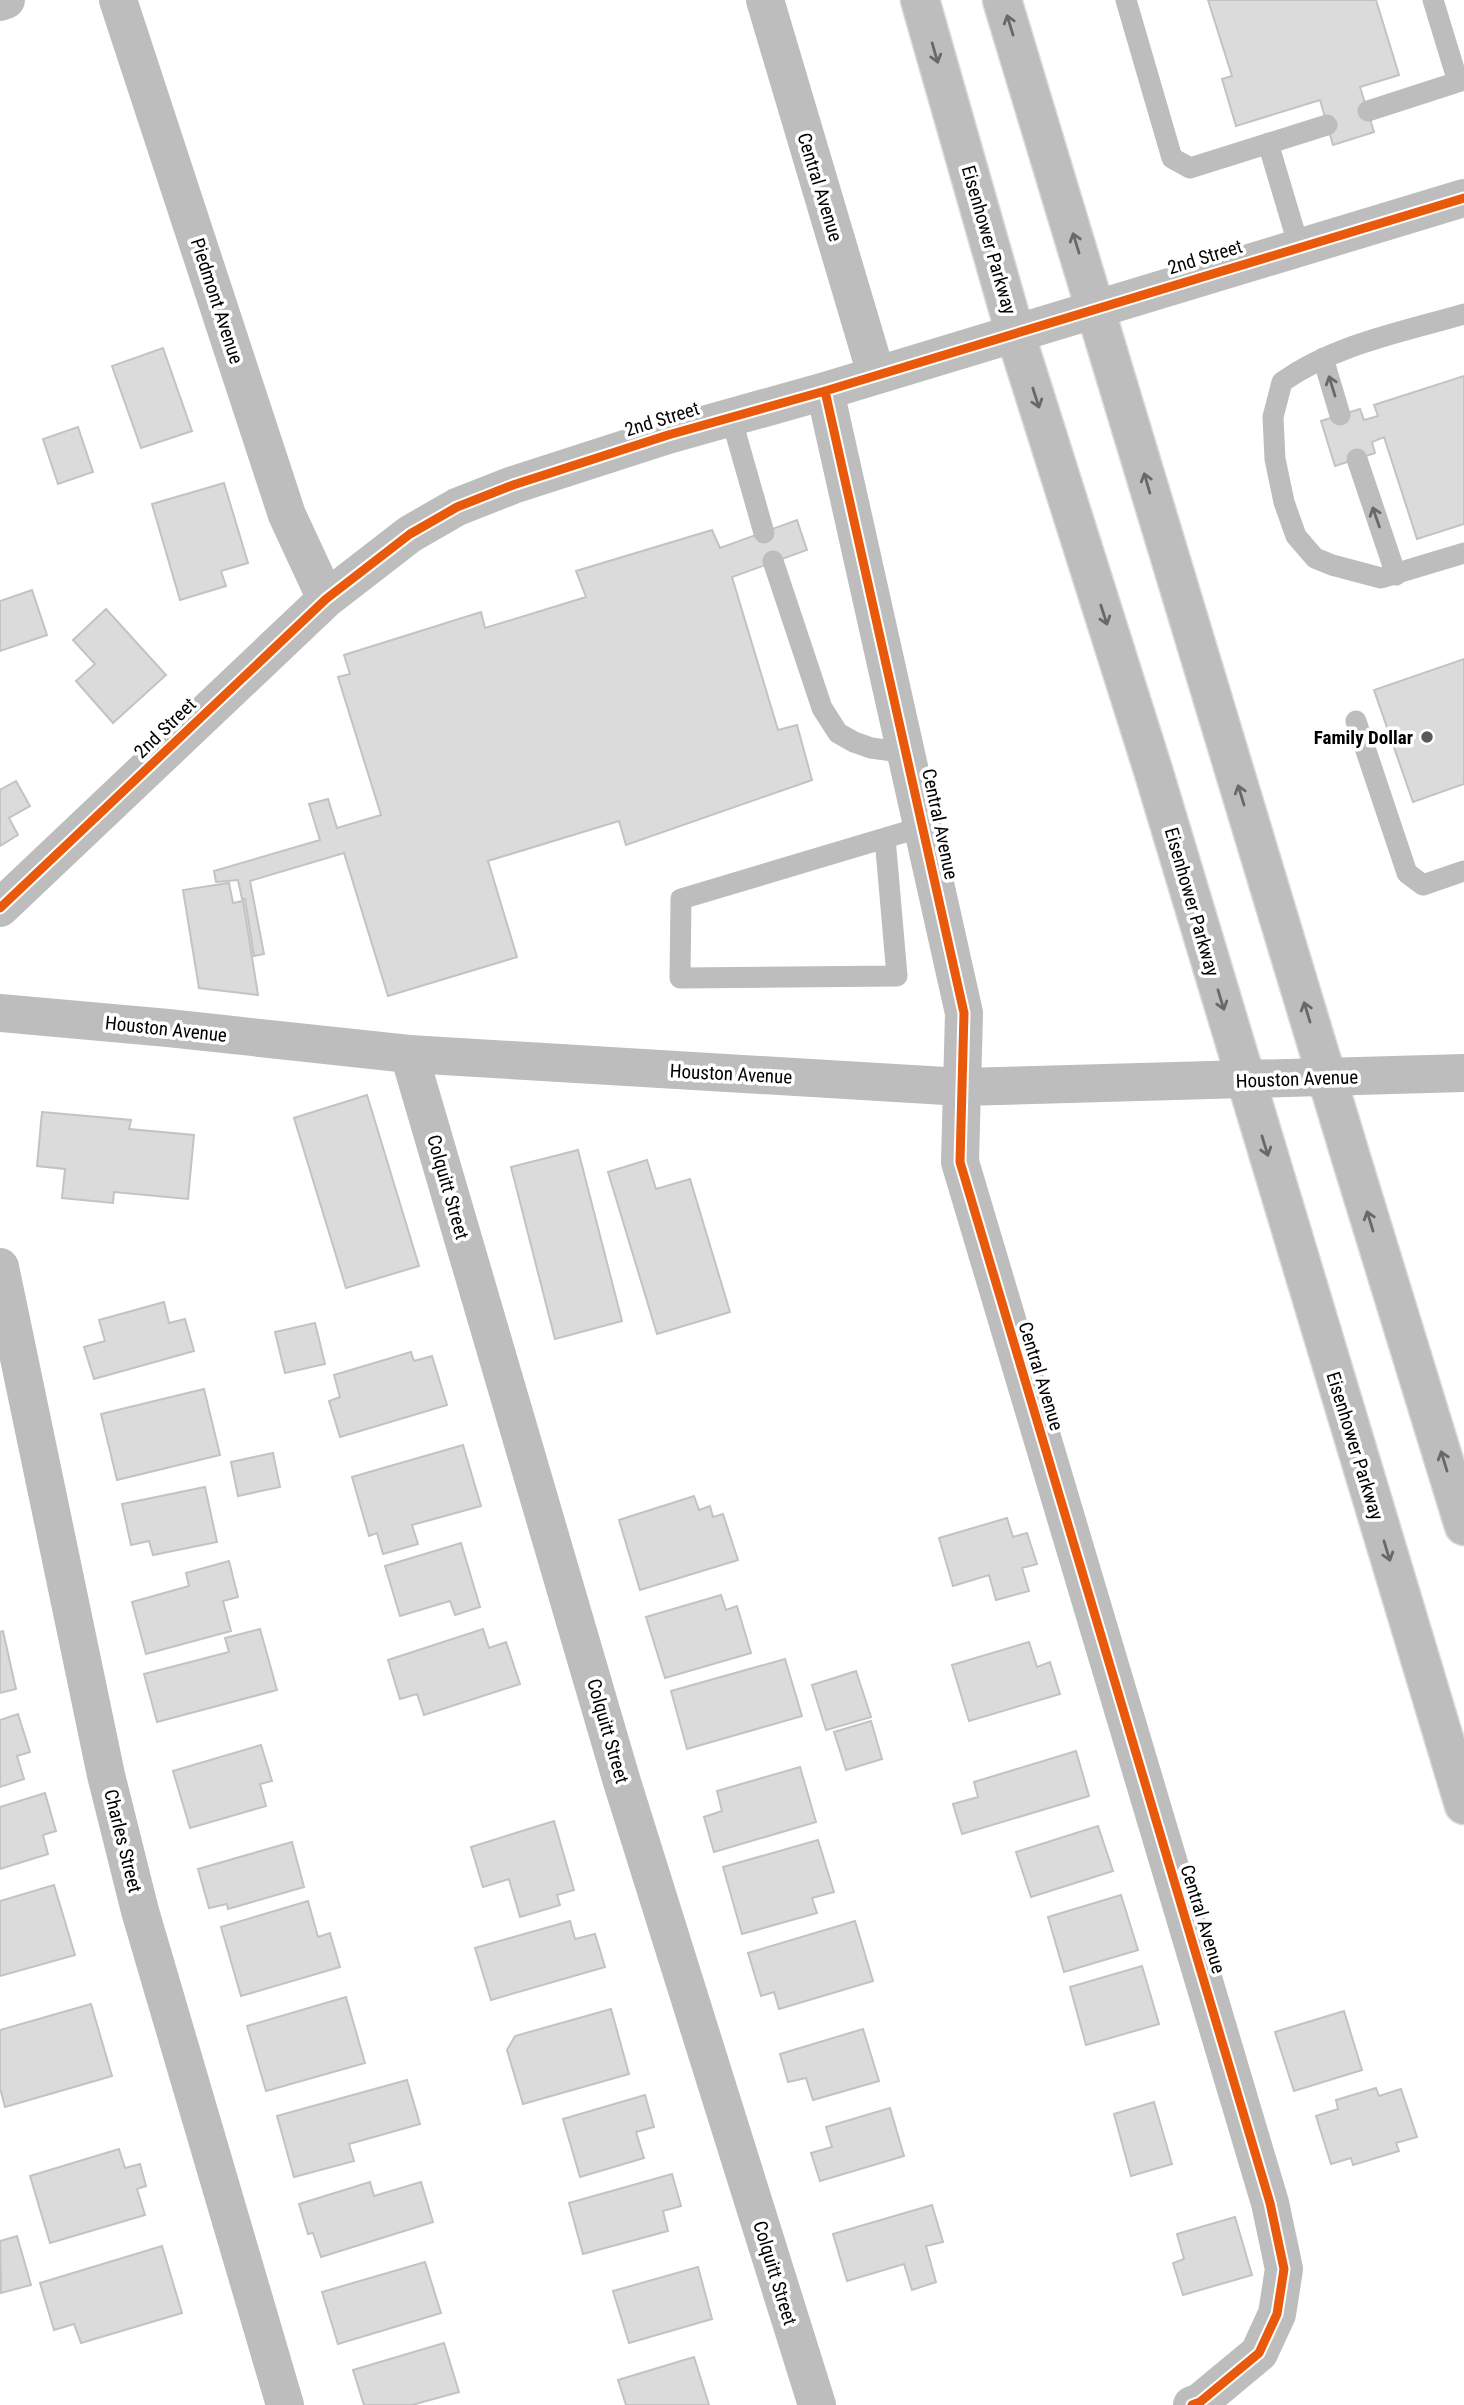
<svg xmlns="http://www.w3.org/2000/svg" width="1464" height="2405" viewBox="0 0 1464 2405" font-family="'Roboto Condensed',sans-serif">
	<style>
		.building { fill: #dbdbdb; stroke: #c3c3c3; stroke-width: 2 }
		.lines { fill: none; stroke-linecap: round; stroke-linejoin: round }
		.primary-casing { stroke: #dbdbdb; stroke-width: 41 }
		.service { stroke: #bdbdbd; stroke-width: 21 }
		.minor { stroke: #bdbdbd; stroke-width: 38 }
		.tertiary { stroke: #bdbdbd; stroke-width: 38 }
		.primary { stroke: #bdbdbd; stroke-width: 38 }
		.cycleway-casing { stroke: #fff; stroke-width: 13 }
		.cycleway { stroke: #e8590c; stroke-width: 9 }
		.oneway { stroke: #686868 }
		.poi-dot { fill: #595959; stroke: #fff; stroke-width: 2.5 }
		.labels { text-anchor: middle; dominant-baseline: central; stroke-width: 7; stroke-linejoin: round; paint-order: stroke }
		.street-label { font-size: 19px; fill: #000; stroke: #fff }
		.poi-label { font-size: 19px; font-weight: bold; fill: #000; stroke: #fff; text-anchor: end }
	</style>
	<rect width="100%" height="100%" fill="#fff"/>
	<path class="building" d="M1208,0H1376L1399,75L1360,87L1374,132L1333,145L1320,100L1236,126L1222,79L1232,76Z
		M163,348L192,431L141,448L112,366Z
		M1464,376V524L1417,539L1384,437L1372,442L1375,453L1335,466L1321,421L1360,409L1364,420L1378,416L1374,405Z
		M78,427L93,472L58,484L43,439Z
		M224,483L248,563L221,571L226,586L180,600L152,504Z
		M797,520L807,550L732,577L778,730L797,725L812,780L626,845L619,821L488,861L517,957L388,996L344,853L250,881L264,954L254,956L245,899H242L238,880L216,882L214,871L320,840L309,804L328,799L337,828L381,815L338,677L350,674L344,655L481,612L485,628L586,597L576,571L712,530L720,548Z
		M32,590L47,635L0,651V601Z
		M106,609L166,675L113,723L76,681L95,664L73,640Z
		M1464,659V784L1413,802L1374,690Z
		M16,781L30,806L9,818L18,835L0,846V790Z
		M229,883L233,903L243,901L258,995L199,988L183,890Z
		M367,1095L419,1266L346,1288L294,1118Z
		M42,1112L131,1120L129,1129L194,1135L188,1199L114,1192L113,1203L62,1198L65,1169L37,1166Z
		M578,1150L622,1321L555,1339L511,1167Z
		M647,1160L656,1189L690,1179L730,1312L657,1334L608,1172Z
		M164,1302L169,1323L185,1319L194,1351L94,1379L84,1347L105,1341L99,1320Z
		M315,1323L325,1364L285,1373L275,1332Z
		M411,1352L414,1361L432,1356L447,1405L340,1437L329,1401L340,1397L334,1375Z
		M204,1389L220,1455L117,1480L101,1414Z
		M463,1445L481,1506L412,1525L418,1544L383,1554L377,1533L369,1536L352,1477Z
		M273,1453L280,1487L238,1496L231,1462Z
		M205,1487L217,1542L153,1555L149,1541L131,1545L122,1504Z
		M694,1496L699,1510L710,1506L713,1517L723,1514L738,1560L640,1590L619,1520Z
		M1007,1518L1013,1537L1027,1533L1037,1564L1022,1568L1029,1591L996,1600L989,1575L953,1586L939,1538Z
		M461,1543L480,1607L455,1615L450,1601L400,1616L385,1566Z
		M229,1561L238,1597L223,1601L231,1631L146,1654L132,1602L189,1586L186,1573Z
		M721,1595L726,1610L737,1606L751,1653L665,1678L646,1617Z
		M260,1629L277,1690L157,1722L144,1674L229,1652L225,1638Z
		M483,1629L489,1648L506,1642L520,1684L424,1715L417,1694L400,1699L388,1660Z
		M3,1631L16,1689L0,1693V1632Z
		M1029,1642L1037,1667L1050,1662L1060,1694L969,1721L952,1665Z
		M785,1659L802,1716L687,1749L671,1691Z
		M856,1671L871,1717L826,1730L812,1685Z
		M18,1714L30,1752L17,1756L24,1779L0,1787V1720Z
		M871,1721L882,1759L846,1770L834,1732Z
		M261,1745L272,1781L260,1784L266,1806L190,1828L173,1771Z
		M1076,1751L1089,1796L962,1834L953,1804L978,1797L974,1782Z
		M800,1767L816,1822L714,1852L704,1817L722,1811L717,1791Z
		M45,1793L56,1831L43,1835L48,1854L0,1869V1807Z
		M554,1821L574,1890L557,1895L560,1905L520,1917L509,1879L483,1887L471,1847Z
		M1098,1826L1113,1871L1031,1897L1016,1852Z
		M818,1840L834,1892L812,1898L817,1913L742,1934L723,1867Z
		M292,1842L304,1887L228,1909L227,1904L209,1908L198,1869Z
		M54,1885L75,1955L0,1976V1901Z
		M1121,1895L1138,1950L1064,1972L1048,1917Z
		M308,1901L318,1937L330,1933L340,1967L241,1996L221,1927Z
		M570,1921L575,1939L595,1934L605,1967L491,2000L475,1948Z
		M855,1921L873,1981L779,2009L774,1992L761,1996L748,1953Z
		M1142,1966L1159,2024L1086,2045L1070,1987Z
		M346,1997L365,2063L266,2091L247,2026Z
		M91,2004L112,2076L5,2107L0,2088V2030Z
		M611,2009L629,2074L523,2104L507,2050L515,2036Z
		M1344,2011L1362,2070L1294,2091L1275,2032Z
		M863,2029L879,2081L813,2100L806,2078L788,2082L780,2054Z
		M407,2080L420,2124L349,2144L354,2161L294,2177L277,2116Z
		M1376,2088L1379,2096L1401,2089L1417,2137L1396,2143L1399,2151L1353,2165L1351,2158L1331,2164L1316,2116L1338,2109L1336,2100Z
		M645,2095L654,2127L636,2132L644,2158L580,2177L563,2119Z
		M1154,2102L1172,2164L1131,2176L1114,2114Z
		M890,2108L904,2156L820,2181L811,2153L832,2147L826,2127Z
		M119,2149L125,2168L140,2164L146,2186L137,2189L145,2215L50,2243L30,2176Z
		M672,2174L681,2206L663,2211L668,2231L583,2254L569,2203Z
		M370,2182L374,2196L421,2182L433,2222L321,2257L313,2233L308,2234L299,2204Z
		M932,2205L943,2242L926,2246L936,2282L912,2290L904,2264L847,2281L833,2234Z
		M1235,2217L1252,2275L1183,2295L1173,2263L1184,2259L1177,2234Z
		M17,2236L31,2285L1,2293L0,2241Z
		M162,2246L182,2313L81,2343L74,2324L54,2330L40,2283Z
		M425,2262L441,2313L338,2344L322,2292Z
		M698,2267L712,2319L629,2343L613,2291Z
		M444,2343L459,2392L412,2405H364L353,2370Z
		M694,2357L709,2405H626L618,2380Z"/>
	<g class="lines">
		<defs>
			<path id="primary" d="M920,0L1015,333L1153,770L1464,1805
				M1002,0L1352,1161L1464,1526"/>
		</defs>
		<use href="#primary" class="primary-casing"/>
		<path class="service" d="M1126,0L1172,158L1190,168L1327,125
			M1433,0L1458,82
			M1368,111L1464,80
			M1268,143L1299,247
			M1464,314C1402,332 1336,344 1282,382L1273,417L1275,459L1284,502L1296,536L1315,558L1332,565L1381,578L1464,553
			M1323,358L1340,415
			M731,417L764,533
			M1357,459L1396,575
			M773,561L822,708L838,733L854,742L871,748L908,753
			M1356,721L1407,873L1423,885L1464,871
			M885,838L897,976L680,978L681,899L922,827"/>
		<path class="minor" d="M118,0L287,515L326,599
			M765,0L876,374
			M0,2L6,0
			M825,391L964,1013L960,1162L1270,2203L1284,2269L1277,2314L1259,2353L1200,2402L1192,2405
			M0,908L326,599L410,534L457,507L513,485L668,435L825,391L1464,198
			M409,1054L622,1782L817,2405
			M0,1267L106,1775L140,1911L285,2405"/>
		<path class="tertiary" d="M0,1013L168,1028L409,1054L962,1087L1464,1073"/>
		<use href="#primary" class="primary"/>
		<defs>
			<path id="cycleway" d="M825,391L964,1013L960,1162L1270,2203L1284,2269L1277,2314L1259,2353L1200,2402L1192,2405
				M0,908L326,599L410,534L457,507L513,485L668,435L825,391L1464,198"/>
		</defs>
		<use href="#cycleway" class="cycleway-casing"/>
		<use href="#cycleway" class="cycleway"/>
	</g>
	<defs><path id="oneway-shaft" d="M-6 0H5M1.5-3L5.5 0L1.5 3" fill="none" stroke-width="1.6" stroke-linecap="round" stroke-linejoin="round" transform="scale(1.75)"/></defs>
	<g class="oneway">
		<use href="#oneway-shaft" transform="translate(1010 25) rotate(-107)"/>
		<use href="#oneway-shaft" transform="translate(935 53) rotate(74)"/>
		<use href="#oneway-shaft" transform="translate(1076 243) rotate(-107)"/>
		<use href="#oneway-shaft" transform="translate(1332 386) rotate(-107)"/>
		<use href="#oneway-shaft" transform="translate(1036 398) rotate(72)"/>
		<use href="#oneway-shaft" transform="translate(1147 483) rotate(-106)"/>
		<use href="#oneway-shaft" transform="translate(1376 517) rotate(-109)"/>
		<use href="#oneway-shaft" transform="translate(1104 615) rotate(72)"/>
		<use href="#oneway-shaft" transform="translate(1241 795) rotate(-107)"/>
		<use href="#oneway-shaft" transform="translate(1221 1000) rotate(73)"/>
		<use href="#oneway-shaft" transform="translate(1307 1012) rotate(-107)"/>
		<use href="#oneway-shaft" transform="translate(1265 1146) rotate(73)"/>
		<use href="#oneway-shaft" transform="translate(1370 1221) rotate(-107)"/>
		<use href="#oneway-shaft" transform="translate(1444 1461) rotate(-107)"/>
		<use href="#oneway-shaft" transform="translate(1387 1551) rotate(73)"/>
	</g>
	<circle class="poi-dot" cx="1427" cy="737" r="7"/>
	<g class="labels">
		<g class="street-label">
			<text transform="translate(820 187) rotate(73)">Central Avenue</text>
			<text transform="translate(989 240) rotate(74)">Eisenhower Parkway</text>
			<text transform="translate(1205 257) rotate(-17)">2nd Street</text>
			<text transform="translate(217 301) rotate(72)">Piedmont Avenue</text>
			<text transform="translate(662 419) rotate(-17)">2nd Street</text>
			<text transform="translate(165 728) rotate(-44)">2nd Street</text>
			<text transform="translate(940 824) rotate(78)">Central Avenue</text>
			<text transform="translate(1192 902) rotate(74)">Eisenhower Parkway</text>
			<text transform="translate(166 1029) rotate(6)">Houston Avenue</text>
			<text transform="translate(731 1074) rotate(3)">Houston Avenue</text>
			<text transform="translate(1297 1079) rotate(-2)">Houston Avenue</text>
			<text transform="translate(448 1187) rotate(74)">Colquitt Street</text>
			<text transform="translate(1041 1376) rotate(73)">Central Avenue</text>
			<text transform="translate(1355 1446) rotate(73)">Eisenhower Parkway</text>
			<text transform="translate(608 1731) rotate(74)">Colquitt Street</text>
			<text transform="translate(123 1841) rotate(76)">Charles Street</text>
			<text transform="translate(1203 1919) rotate(73)">Central Avenue</text>
			<text transform="translate(775 2273) rotate(73)">Colquitt Street</text>
		</g>
		<g class="poi-label">
			<text x="1413" y="737">Family Dollar</text>
		</g>
	</g>
</svg>
